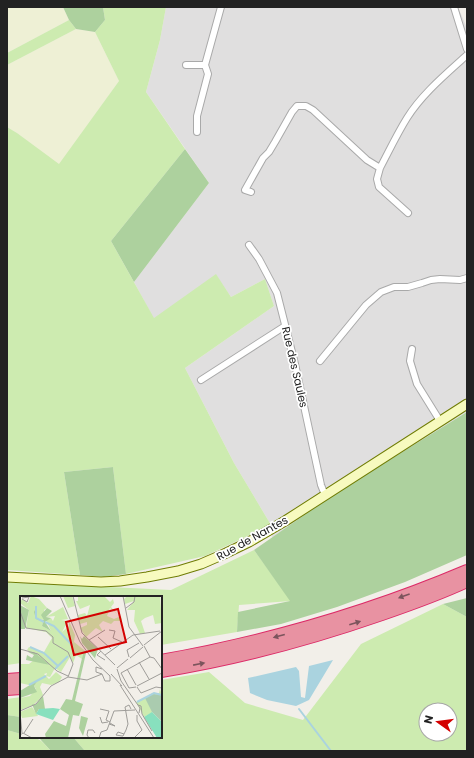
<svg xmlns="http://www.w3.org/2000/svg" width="474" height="758" viewBox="0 0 474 758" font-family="Poppins,sans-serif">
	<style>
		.residential { fill: #e0dfdf }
		.farmland { fill: #eef0d5 }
		.grass { fill: #cdebb0; fill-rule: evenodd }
		.forest { fill: #add19e }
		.water { fill: #aad3df }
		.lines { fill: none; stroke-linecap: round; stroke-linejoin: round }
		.stream { stroke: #aad3df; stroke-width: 2 }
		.street-casing { stroke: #a9a9a9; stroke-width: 8 }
		.secondary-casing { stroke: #707d05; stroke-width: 11 }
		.highway-casing { stroke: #dc2a67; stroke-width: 14 }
		.street { stroke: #fff; stroke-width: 6 }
		.secondary { stroke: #f7fabf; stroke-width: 9 }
		.highway { stroke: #e892a2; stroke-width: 12 }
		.oneway { fill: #7b545c }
		.labels { text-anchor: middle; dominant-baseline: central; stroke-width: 3.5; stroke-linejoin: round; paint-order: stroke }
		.street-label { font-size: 11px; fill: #222; stroke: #fff }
		.inset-river { fill: none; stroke: #aad3df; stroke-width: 2 }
		.inset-road { fill: none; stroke: #9f9d99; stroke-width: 1 }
		.view { fill: #d40000; fill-opacity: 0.15; stroke: #d40000; stroke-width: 2 }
		.inset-edge { fill: none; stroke: #222; stroke-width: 2 }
	</style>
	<rect width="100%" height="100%" fill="#f2efe9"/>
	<path class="residential" d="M166,7H458L467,28V412L336,493L272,538L271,525L234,463L185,368L274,306L265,279L231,297L216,275L154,319L134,282L209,183L146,92L160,40Z"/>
	<path class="farmland" d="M7,7H63L69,20L7,53Z
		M76,29L95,32L119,81L59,165L17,133L7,127V65Z"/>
	<path class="grass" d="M103,7H166L160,40L146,92L185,149L111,241L154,318L216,274L231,297L265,279L274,306L185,368L234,463L271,525L205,556L126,574L113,467L64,472L80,575L7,570V127L17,133L59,164L119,81L95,32L105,20Z
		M69,20L76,29L7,65V53Z
		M254,550L291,601L239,605L237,632L161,645V597H21V663L7,665V582L171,590Z
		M443,604L467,617V751H85L73,737H161V680L209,672L245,703L303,720L361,644ZM426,710H450V734H426Z
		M21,697V717L7,715V699Z
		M7,730L21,734V737C39,737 39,738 51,751H7Z"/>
	<path class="forest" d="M63,7H103L105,20L95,32L76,29L69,20Z
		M185,149L209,183L134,282L111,241Z
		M467,412V555L405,582L337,607L281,624L237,632L238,612L290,601L254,550L336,493Z
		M113,467L126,574L104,577L80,575L64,472Z
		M467,598V617L443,604Z
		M7,715L21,717V734L7,730Z
		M32,737H73L85,751H51L40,739Z"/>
	<path class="water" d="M333,660L309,700L296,706L267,700L250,693L248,678L296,667L299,671L301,697L305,698L309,666Z"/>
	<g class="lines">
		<path class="stream" d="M299,709L331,751"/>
		<defs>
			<path id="street" d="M454,7L467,49
				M186,65H205L208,74L197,116V132
				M205,65L221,7
				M380,168L377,179L379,187L408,213
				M251,192L245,190L263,158L269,152L275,142L292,112L297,106H306L313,110L367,160L380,168C389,151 397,134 407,118C422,94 445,75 467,55
				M249,245L259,259L277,293L295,364L321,485L325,495
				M412,349L410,361L417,384L440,421
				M320,361L366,305L381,292L394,287H408L422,283L431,280L440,279L460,280L467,278
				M201,380L285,326"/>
			<path id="secondary" d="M7,577L101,582L120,581L147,577L178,571L201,564L224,554L249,542L285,521L467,404"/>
			<path id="highway" d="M161,661C267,642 368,613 467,571
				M161,671C236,659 310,639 382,614C411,604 439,594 467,581
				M7,680L21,679
				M7,689L21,688"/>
		</defs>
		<use href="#street" class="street-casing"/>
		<use href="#secondary" class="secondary-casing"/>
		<use href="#highway" class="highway-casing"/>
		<use href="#street" class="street"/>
		<use href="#secondary" class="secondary"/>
		<use href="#highway" class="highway"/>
	</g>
	<defs><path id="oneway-solid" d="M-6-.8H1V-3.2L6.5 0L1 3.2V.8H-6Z"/></defs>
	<g class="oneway">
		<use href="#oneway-solid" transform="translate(404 596) rotate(160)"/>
		<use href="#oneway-solid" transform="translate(355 623) rotate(-18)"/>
		<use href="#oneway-solid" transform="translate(279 636) rotate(165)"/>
		<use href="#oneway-solid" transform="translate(199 664) rotate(-11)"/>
	</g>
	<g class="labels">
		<g class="street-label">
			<text transform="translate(295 367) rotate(77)">Rue des Saules</text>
			<text transform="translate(252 538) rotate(-29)">Rue de Nantes</text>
		</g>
	</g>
	<g transform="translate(20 596)">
		<rect width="142" height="142" fill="#f2efe9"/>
		<path d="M11,0L19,3L27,12L24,14V24L16,22L23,26L22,30L31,35L26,24L31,22L33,25L35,20L26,21L43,11L48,23L41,24L48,25L42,36L49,30V25L55,39L54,46L64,54L62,63L56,59L53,67L50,61L41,76L35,72L30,81L26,80L27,77L24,78L29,83L36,76L42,81L39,86L31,89L22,87L20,91L23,99L20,103L12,110L0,114V102L10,100L16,93L14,90L17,85L9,89L0,87V68H9L14,64L30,69L7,54L9,51L24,56L32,42L26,36L6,32L9,14L0,7L2,3L8,7ZM43,0H52L55,10L48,12ZM58,0H84L90,6L93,3L94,7L91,11L97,18L90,12L87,20L94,23L101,20L102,25H94L91,28L83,25L79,29L83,36L76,32L66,41L60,32L67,29V26L60,28L58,19L65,17L67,20L70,9L60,13L56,5H58ZM107,0H140L142,27L135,28L133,19L125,22L121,25L125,37L120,38L114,25L115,14H107L114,5L105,8L104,3ZM140,93L142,99L138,98L133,116L124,121L116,106L133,97H139ZM12,111L18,120L2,122L0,116Z" fill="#cdebb0"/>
		<path d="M0,9L9,14L5,33H0ZM17,10V23L24,24L21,19L27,12L32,15L26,21L31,22L25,26L31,35L22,30L23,26L16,23L14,16ZM60,40L62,43L64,40L78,53L75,62L78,66L62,47ZM64,54L66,57L55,105L63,108L59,120L53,119L48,142H26L25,138L34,125L46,130L49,119L40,113L46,103L52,104ZM8,56H14L30,69L6,64L7,59L12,62L14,59ZM18,84L14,90L17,96L0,102V95ZM23,100L25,113H19L16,118L12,108L15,109ZM61,120L68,122L63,140L59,132Z" fill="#add19e"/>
		<path d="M133,98L142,99V126L132,116L125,102Z" fill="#aacbaf"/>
		<path d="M33,112L40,113L33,124L16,118L19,113ZM132,116L142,126V142H137L124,121Z" fill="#88e0be"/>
		<path class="inset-river" d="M16,10V22L24,26M25,26L34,30L52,49M10,51L24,57L38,70M35,73L48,60M9,89L26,80M117,106L134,97L142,99"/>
		<path class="inset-road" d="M40,0L60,46L73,64L90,80V85H85L82,78L76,76V71L82,73M53,0L62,37L95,69M103,0L109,31L123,50M2,3L7,6L9,1L2,2M106,12L114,6L115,0M0,15L6,32L26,35L33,41V47L48,56L53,68L48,81M89,34L95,35L93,42L102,46M78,41L91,53M69,44L85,34M124,49L142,35M124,50L130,61L134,62L142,73M0,53L18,58L37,75L48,80M81,55L77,59L85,64M85,59L113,39L140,35M109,61L107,54L119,47M110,62L123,51M119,66L129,83M97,72L108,63M97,73L101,85L120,112L119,117M107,73L116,89M91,78L102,90M100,89L134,142M117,90L142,77M116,91L109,92L101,77L130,61M117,91L121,97L136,91L142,92M118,109L121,110L122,118L132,135M80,113L89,115L86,124L90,126M0,115L16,108L31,90L48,81L67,84L82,78M0,117L2,137M80,121L82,127L88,126M89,128L95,130L90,127M108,128L105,111L109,109L111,113M4,137L13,123M104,138L98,136L96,139L102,140H103L106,134L108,128M0,139L3,137L12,142M69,142L67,139L68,134H73L75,137M79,142L81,136L87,134L94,115L115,114M114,142L122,134L117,125V119"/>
		<path class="view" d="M98,13L106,46L54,59L46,26Z"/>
		<rect width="142" height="142" class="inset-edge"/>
	</g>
	<rect width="474" height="758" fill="none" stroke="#222222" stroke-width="16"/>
	<g transform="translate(438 722) rotate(284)"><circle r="19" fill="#ffffff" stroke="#a7a7a7"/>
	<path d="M0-3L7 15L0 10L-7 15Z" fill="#d40000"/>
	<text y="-6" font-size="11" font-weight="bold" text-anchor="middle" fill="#222222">N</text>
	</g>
</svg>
